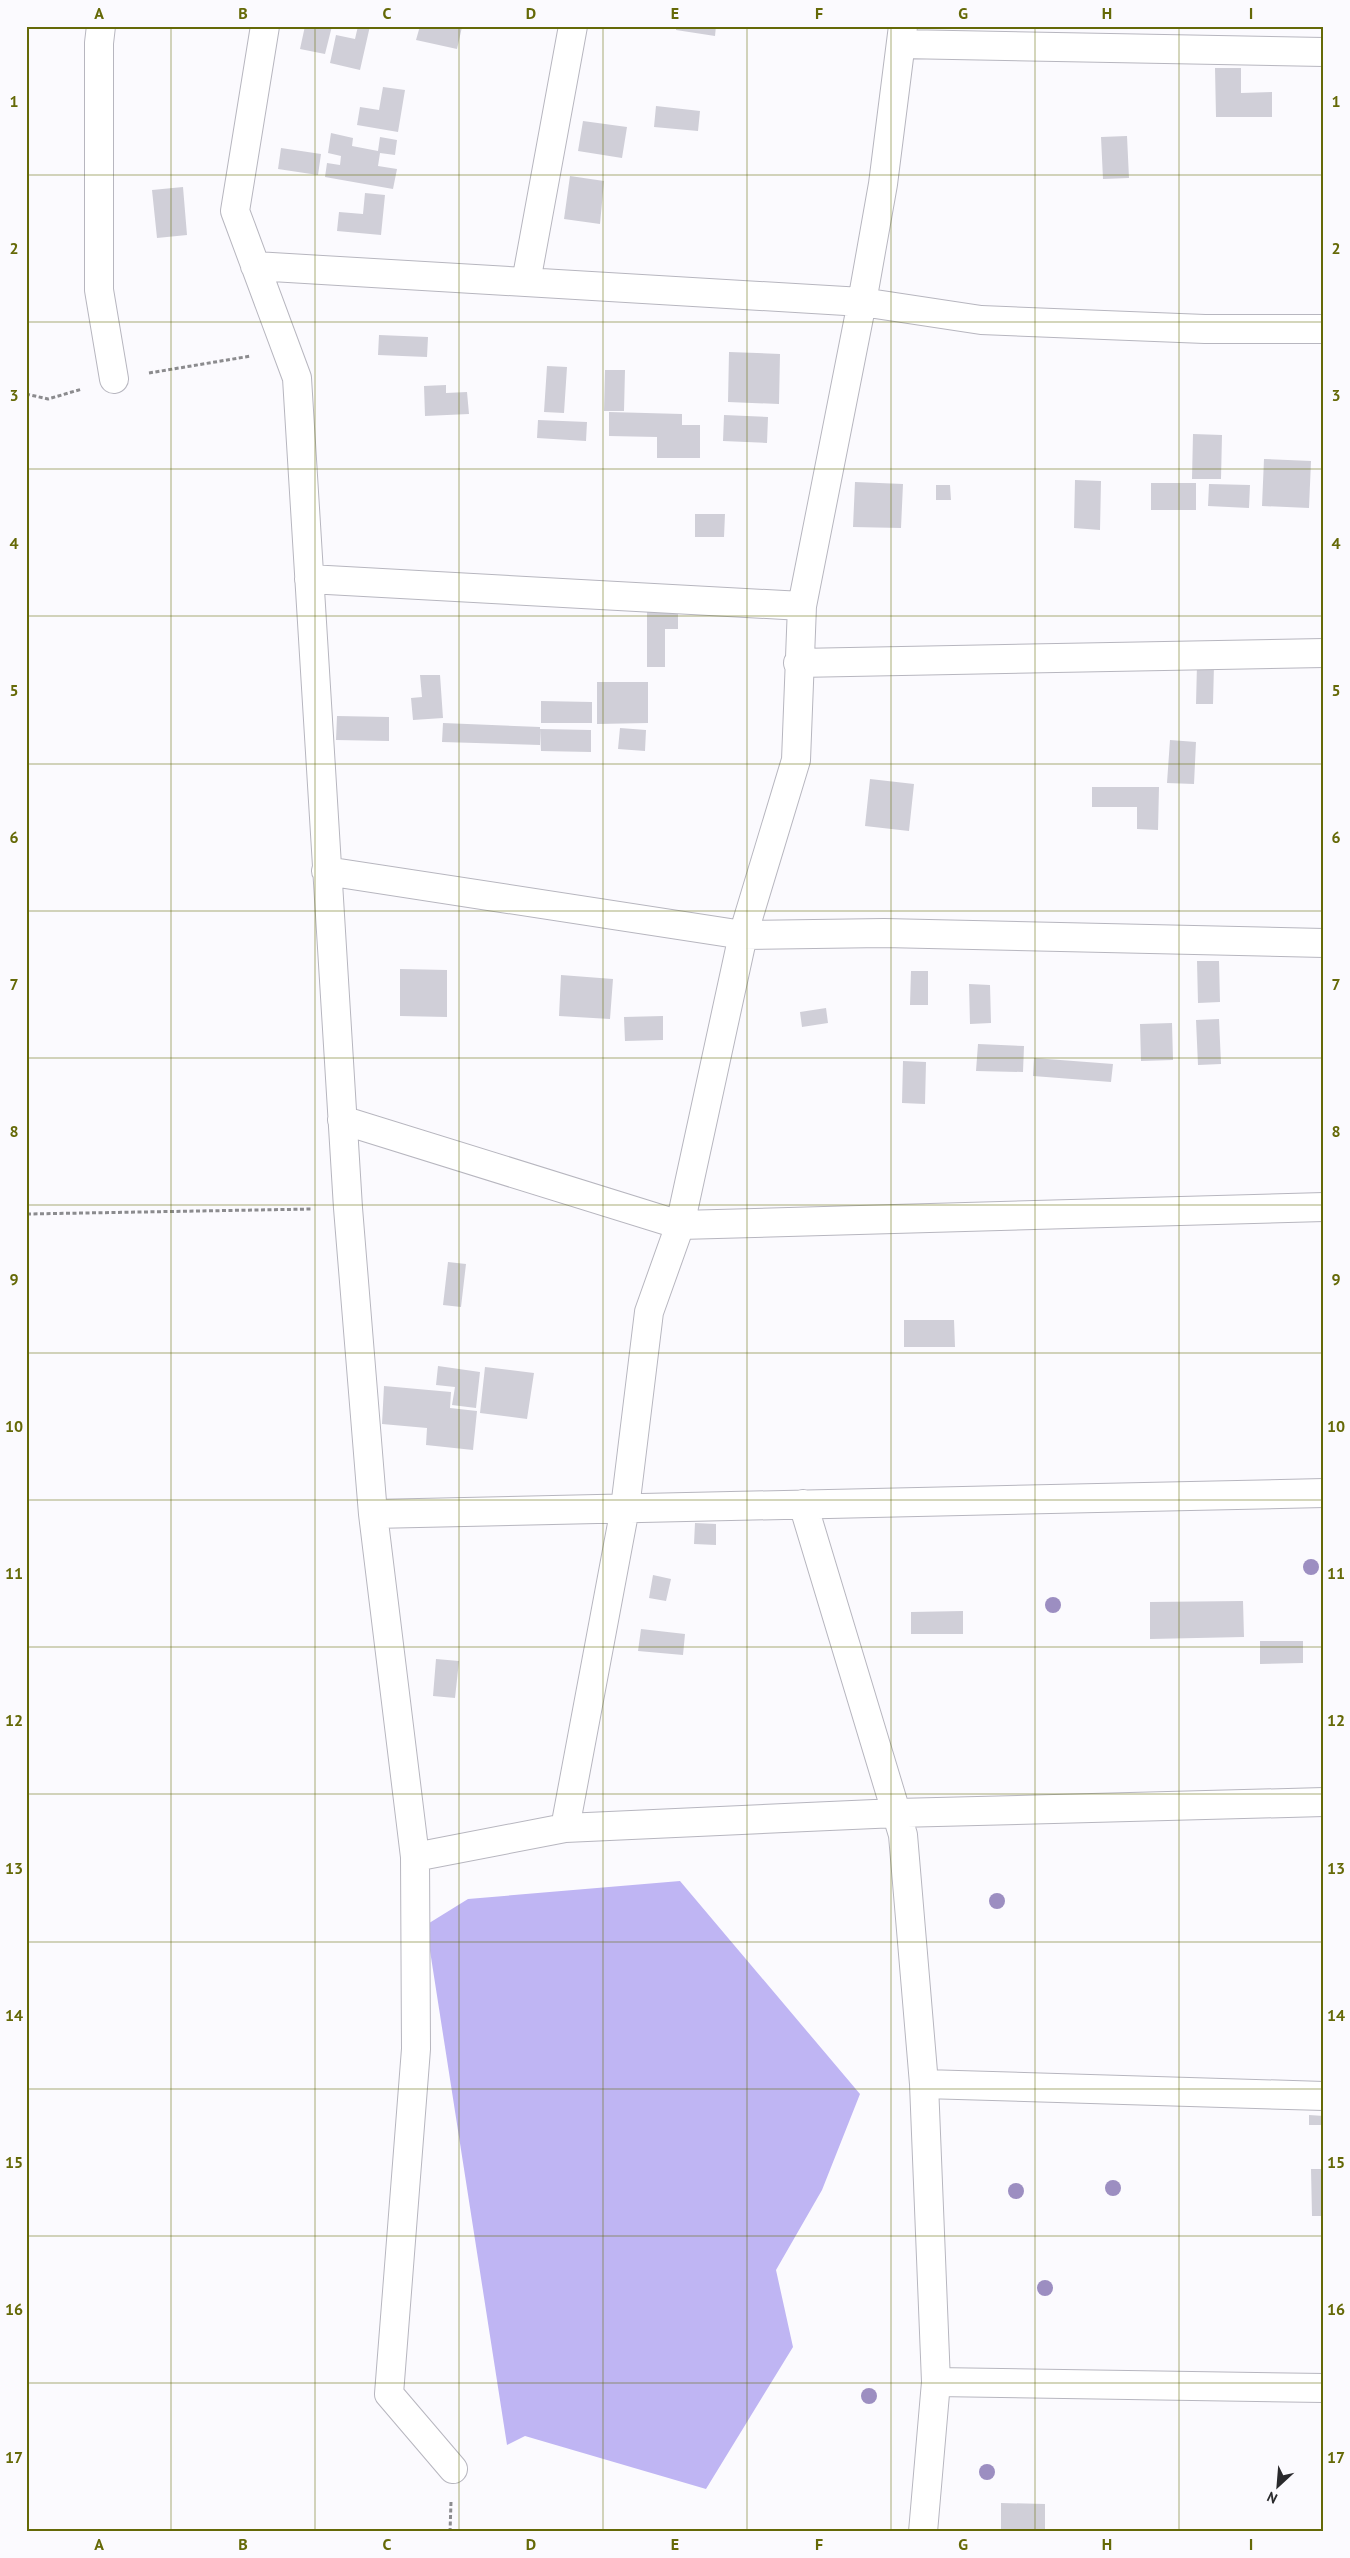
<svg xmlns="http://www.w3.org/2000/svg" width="1350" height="2558" viewBox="0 0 1350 2558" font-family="'PT Sans',sans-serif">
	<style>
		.forest { fill: #bfb5f3 }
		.building { fill: #d0cfd8 }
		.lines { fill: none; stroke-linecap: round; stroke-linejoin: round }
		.minor-casing { stroke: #b7b6bf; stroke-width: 30 }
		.path { stroke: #8b8b8e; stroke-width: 3; stroke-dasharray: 4 2.5; stroke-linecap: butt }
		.minor { stroke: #fff; stroke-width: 28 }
		.tree { fill: #9c8ec1 }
		.grid { fill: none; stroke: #656907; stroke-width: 1; stroke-opacity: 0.55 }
		.neatline { fill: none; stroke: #656907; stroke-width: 2 }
		.grid-label { font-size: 16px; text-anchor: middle; font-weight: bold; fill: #656907 }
	</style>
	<rect width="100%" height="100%" fill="#fbfafe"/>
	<path class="forest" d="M680,1881L860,2094L822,2190L776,2270L793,2347L706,2489L525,2436L507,2445L426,1925L468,1899Z"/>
	<path class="building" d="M305,26H332L325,54L300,49Z
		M358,26H370L360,70L330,63L336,35L355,39Z
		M420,26L462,27L457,49L416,40Z
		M676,26H716L715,36L676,30Z
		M1215,68H1241V93L1272,92V117H1216Z
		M383,87L405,90L398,132L357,125L360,107L379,110Z
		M656,106L700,111L698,131L654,127Z
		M583,121L627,127L622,158L578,151Z
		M331,133L353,138L352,146L378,151L380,137L397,140L395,155L380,153L378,166L397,169L393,189L325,177L327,163L340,165L341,156L328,153Z
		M1127,136L1129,178L1103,179L1101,137Z
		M281,148L321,154L318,175L278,169Z
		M570,176L604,181L600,224L564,219Z
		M183,187L187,235L157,238L152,190Z
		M365,193L385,195L381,235L337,231L339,212L363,214Z
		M379,335L428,337L427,357L378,355Z
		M729,352L780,354L779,404L728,402Z
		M547,366L567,367L564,413L544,412Z
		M605,370H625L624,411H604Z
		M446,385V393L467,392L469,414L425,416L424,386Z
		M609,412L682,414V425H700V458H657V437L609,436Z
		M724,415L768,417L767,443L723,441Z
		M538,420L587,422L586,441L537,438Z
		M1193,434L1222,435L1221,479H1192Z
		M1264,459L1311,461L1309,508L1262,506Z
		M1075,480L1101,481L1100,530L1074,528Z
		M855,482L903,484L901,528L853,527Z
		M1151,483H1196V510H1151Z
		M1209,484L1250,485L1249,508L1208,506Z
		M936,485H950L951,500H936Z
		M695,514H725L724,537H695Z
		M647,611H678V629H665V667H647Z
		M1197,664L1214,665L1213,704H1196Z
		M420,675H440L443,718L413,720L411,698L422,697Z
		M597,682H648V723L597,724Z
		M541,701L592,702V723H541Z
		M337,716L389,717V741L336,740Z
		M443,723L540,727V745L442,742Z
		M620,728L646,730L645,751L618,749Z
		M540,729L591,730V752L541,751Z
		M1170,740L1196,742L1194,784L1167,783Z
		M870,779L914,784L909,831L865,826Z
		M1092,787H1159L1158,830L1137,829V807H1092Z
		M1197,961H1219L1220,1002L1198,1003Z
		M400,969L447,970V1017L400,1016Z
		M911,971H928V1005H910Z
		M561,975L613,979L610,1019L559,1016Z
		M969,984L990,985L991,1023L970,1024Z
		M826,1008L828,1023L802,1027L800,1012Z
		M663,1016V1040L625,1041L624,1017Z
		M1219,1019L1221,1064L1198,1065L1196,1020Z
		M1172,1023L1173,1060L1141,1061L1140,1024Z
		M978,1044L1024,1046L1023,1072L976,1071Z
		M1034,1058L1113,1064L1111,1082L1033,1076Z
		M903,1061L926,1062L925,1104L902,1103Z
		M448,1262L466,1264L461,1307L443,1305Z
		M904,1320H954L955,1347H904Z
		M438,1366L480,1372L476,1408L452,1405L455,1387L436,1385Z
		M485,1367L534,1373L527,1419L480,1413Z
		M384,1386L451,1392L450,1408L477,1411L473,1450L426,1445L427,1428L382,1424Z
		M695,1523L716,1524V1545L694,1544Z
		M653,1575L671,1579L666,1601L649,1598Z
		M1243,1601L1244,1637L1150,1639V1602Z
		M963,1611V1634H911V1612Z
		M641,1629L685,1634L683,1655L638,1651Z
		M1260,1641H1303V1663L1260,1664Z
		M436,1659L459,1661L455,1698L433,1696Z
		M1309,2115L1324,2116V2125H1309Z
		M1311,2169H1324V2216H1312Z
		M1001,2503L1045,2504V2531L1001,2530Z"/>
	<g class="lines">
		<defs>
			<path id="minor" d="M101,26L99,43V290L114,379
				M265,26L235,211L297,378L348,1208L373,1514L415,1857L416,2049L389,2394L453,2469
				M901,44L1324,52
				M255,266L862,302L981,320L1205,329H1324
				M526,282L573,26
				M309,579L802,606
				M798,663L1324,653
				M326,871L743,935L884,933L1324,943
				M342,1120L680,1225L1324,1207
				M803,1504L903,1835L924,2084L936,2382L923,2532
				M373,1514L1324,1493
				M565,1828L625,1508L649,1312L680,1225L743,935L796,760L802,606L862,302L883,184L903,26
				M415,1857L565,1828L897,1813L1324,1802
				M924,2084L1324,2096
				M936,2382L1324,2388"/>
		</defs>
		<use href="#minor" class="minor-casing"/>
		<path class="path" d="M149,373L251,356
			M26,394L48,399L82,389
			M27,1214L313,1209
			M450,2532L451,2502"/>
		<use href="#minor" class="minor"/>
	</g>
	<g class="tree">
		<circle cx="1311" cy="1567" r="8"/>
		<circle cx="1053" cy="1605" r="8"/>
		<circle cx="997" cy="1901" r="8"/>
		<circle cx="1113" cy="2188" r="8"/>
		<circle cx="1016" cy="2191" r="8"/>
		<circle cx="1045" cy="2288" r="8"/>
		<circle cx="869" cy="2396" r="8"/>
		<circle cx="987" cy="2472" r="8"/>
	</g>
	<path class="grid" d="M171,26V2532M315,26V2532M459,26V2532M603,26V2532M747,26V2532M891,26V2532M1035,26V2532M1179,26V2532M26,175H1324M26,322H1324M26,469H1324M26,616H1324M26,764H1324M26,911H1324M26,1058H1324M26,1205H1324M26,1353H1324M26,1500H1324M26,1647H1324M26,1794H1324M26,1942H1324M26,2089H1324M26,2236H1324M26,2383H1324"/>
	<rect width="1350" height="2558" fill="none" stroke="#fbfafe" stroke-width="55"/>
	<g transform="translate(1278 2486) rotate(206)" stroke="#fbfafe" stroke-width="4" paint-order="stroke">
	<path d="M0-4L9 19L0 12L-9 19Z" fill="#29292c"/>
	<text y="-8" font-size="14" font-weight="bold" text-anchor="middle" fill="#29292c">N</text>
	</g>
	<rect x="28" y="28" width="1294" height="2502" class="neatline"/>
	<g class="grid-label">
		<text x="99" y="19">A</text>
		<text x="243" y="19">B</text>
		<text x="387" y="19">C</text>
		<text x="531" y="19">D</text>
		<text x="675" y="19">E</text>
		<text x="819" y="19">F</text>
		<text x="963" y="19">G</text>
		<text x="1107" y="19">H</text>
		<text x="1251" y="19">I</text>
		<text x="14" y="107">1</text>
		<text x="1336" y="107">1</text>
		<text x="14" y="254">2</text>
		<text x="1336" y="254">2</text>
		<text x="14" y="401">3</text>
		<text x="1336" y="401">3</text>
		<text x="14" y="549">4</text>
		<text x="1336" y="549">4</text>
		<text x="14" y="696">5</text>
		<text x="1336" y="696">5</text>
		<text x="14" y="843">6</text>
		<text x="1336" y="843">6</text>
		<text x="14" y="990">7</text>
		<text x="1336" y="990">7</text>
		<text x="14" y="1137">8</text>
		<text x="1336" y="1137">8</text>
		<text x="14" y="1285">9</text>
		<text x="1336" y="1285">9</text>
		<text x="14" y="1432">10</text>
		<text x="1336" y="1432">10</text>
		<text x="14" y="1579">11</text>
		<text x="1336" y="1579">11</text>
		<text x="14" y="1726">12</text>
		<text x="1336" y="1726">12</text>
		<text x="14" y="1874">13</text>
		<text x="1336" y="1874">13</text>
		<text x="14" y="2021">14</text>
		<text x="1336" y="2021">14</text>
		<text x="14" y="2168">15</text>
		<text x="1336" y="2168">15</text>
		<text x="14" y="2315">16</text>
		<text x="1336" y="2315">16</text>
		<text x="14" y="2463">17</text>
		<text x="1336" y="2463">17</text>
		<text x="99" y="2550">A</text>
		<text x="243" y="2550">B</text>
		<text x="387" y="2550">C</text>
		<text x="531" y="2550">D</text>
		<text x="675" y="2550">E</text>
		<text x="819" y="2550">F</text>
		<text x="963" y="2550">G</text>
		<text x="1107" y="2550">H</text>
		<text x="1251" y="2550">I</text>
	</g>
</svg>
